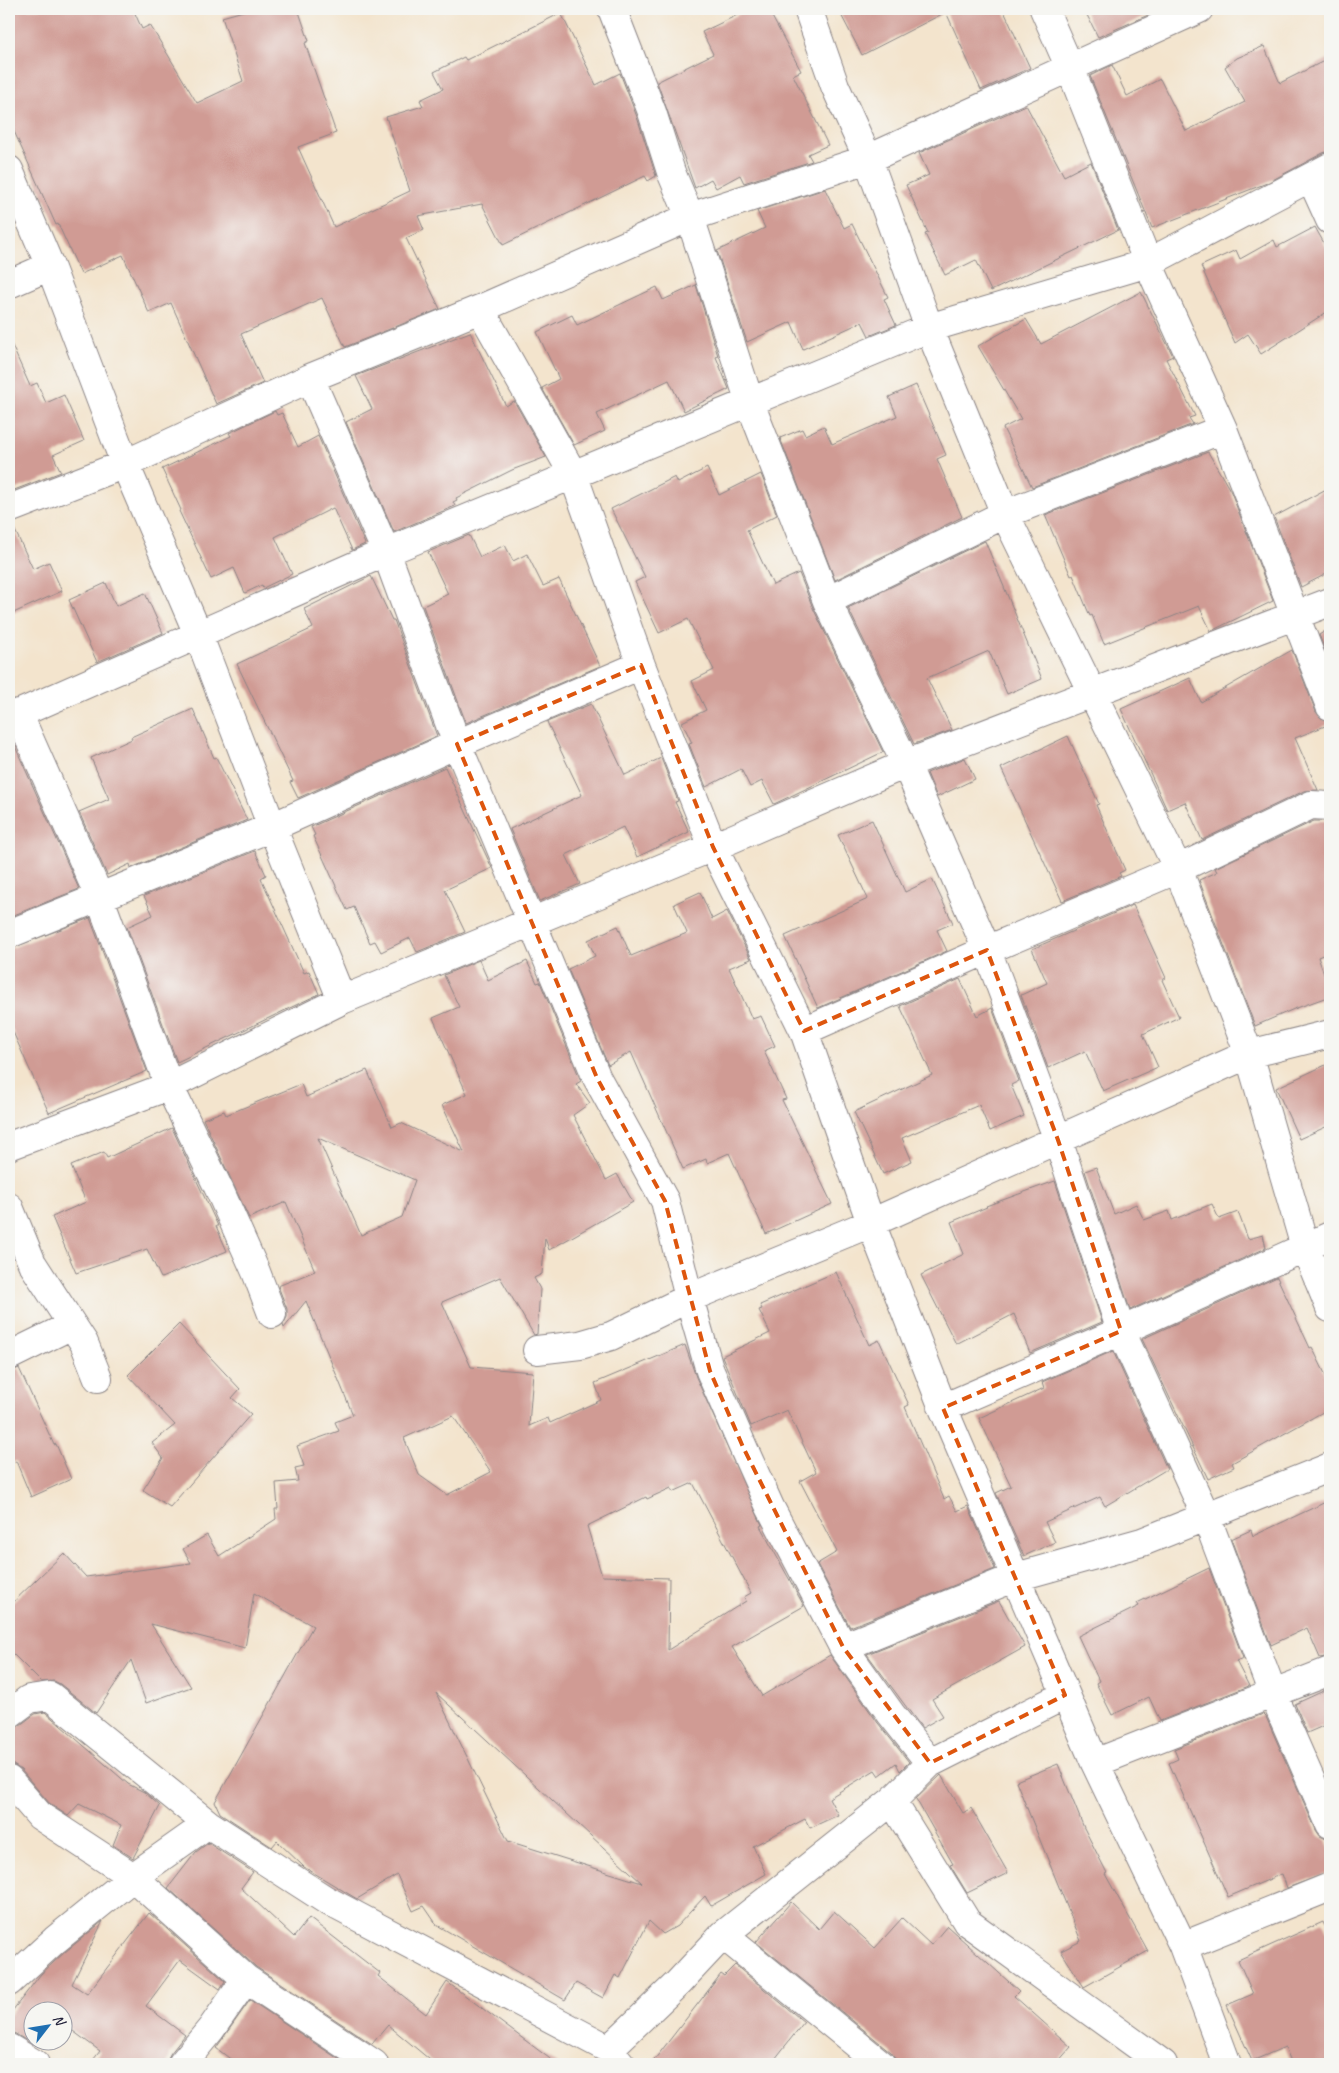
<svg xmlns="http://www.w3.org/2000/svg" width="1339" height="2073" viewBox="0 0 1339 2073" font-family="Caveat,sans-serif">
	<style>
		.building { fill: #d09b94; fill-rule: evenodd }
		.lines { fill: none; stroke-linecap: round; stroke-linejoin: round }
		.minor-casing { stroke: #8a8384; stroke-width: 30 }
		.minor { stroke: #fff; stroke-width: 28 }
		.marked { fill: none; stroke: #de560e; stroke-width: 4; stroke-dasharray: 10 6; stroke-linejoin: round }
	</style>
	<rect width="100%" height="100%" fill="#f6f6f2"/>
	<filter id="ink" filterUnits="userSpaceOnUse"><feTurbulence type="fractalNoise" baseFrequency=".02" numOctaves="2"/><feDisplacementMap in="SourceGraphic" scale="10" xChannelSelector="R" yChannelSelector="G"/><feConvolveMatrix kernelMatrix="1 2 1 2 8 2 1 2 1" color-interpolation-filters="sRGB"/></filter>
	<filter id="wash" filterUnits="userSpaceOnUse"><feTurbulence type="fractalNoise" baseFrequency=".0096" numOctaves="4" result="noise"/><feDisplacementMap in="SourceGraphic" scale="20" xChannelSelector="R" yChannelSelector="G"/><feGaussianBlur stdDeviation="1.12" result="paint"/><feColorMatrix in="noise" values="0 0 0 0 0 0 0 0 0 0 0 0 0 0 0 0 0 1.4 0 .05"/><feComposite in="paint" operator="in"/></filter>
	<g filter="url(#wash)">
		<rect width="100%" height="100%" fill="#f3e4cd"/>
		<g id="blocks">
			<path class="building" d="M9,9H133L142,29L150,25L197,103L243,81L222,17L250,9H298L309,41L305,43L336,133L298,147L334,227L410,191L386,117L423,106L420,100L443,89L434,72L464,57L466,60L561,13L596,85L620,73L637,117L656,176L648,181L645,176L503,245L482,204L418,216L424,230L406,238L440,309L345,347L322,298L241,334L263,383L216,404L171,303L149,313L123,255L81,274L58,224L56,225L9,120Z
				M750,9H768L801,71L793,75L828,145L808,154L812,161L744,183L740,175L716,188L711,179L695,188L657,82L713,54L702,32Z
				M838,9H1003L1030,68L981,90L946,12L862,55Z
				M1084,9H1162L1098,37Z
				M1264,46L1280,83L1330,58V151L1323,153L1267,183L1152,228L1090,76L1112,65L1127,96L1160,79L1186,131L1245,102L1225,67L1237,58Z
				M1026,105L1064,176L1091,162L1118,230L991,291L976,260L945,275L925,234L928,233L906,185L929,175L919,153Z
				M825,189L844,228L852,224L888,297L884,299L896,325L869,336L862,322L803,349L791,322L747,342L717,251L765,228L757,211Z
				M1315,227L1330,254V310L1261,354L1248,334L1235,343L1201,266L1236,250L1240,259L1274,240L1277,247Z
				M696,285L718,356L716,357L729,389L684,411L669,380L597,414L605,431L574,445L542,388L559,379L537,332L572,315L577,325L657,287L663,300Z
				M1141,292L1173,356L1166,359L1195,416L1189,418L1193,424L1032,487L1003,428L1021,419L978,346L1026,319L1041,344Z
				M470,332L506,406L514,401L546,457L512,470L456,498L457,500L453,502L455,506L394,532L346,422L372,409L356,376Z
				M9,339L30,386L37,383L46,403L64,395L84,441L53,455L61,472L9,492Z
				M916,385L946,455L937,459L962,517L835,580L780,438L802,429L805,435L824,426L832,444L897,416L889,397Z
				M275,411L277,415L282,413L298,447L318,436L365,544L352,550L333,508L275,537L292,574L263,588L262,585L245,593L234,568L211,579L179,511L181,510L162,469L231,436L229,433Z
				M1208,452L1231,492L1273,601L1211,631L1199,606L1104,644L1092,615L1090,616L1073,575L1071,576L1045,515Z
				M707,468L719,495L761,474L777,515L747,530L773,585L799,573L813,608L883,752L774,804L762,781L750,787L741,769L706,787L689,744L692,743L682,722L706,710L692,681L714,670L688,619L659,633L635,582L645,577L611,509L675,477L678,483Z
				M1330,487V572L1301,587L1274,517Z
				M9,524H12L33,569L49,562L62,591L9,615Z
				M469,535L480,557L505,545L513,561L527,554L543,586L559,579L600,666L466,723L423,606L448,594L428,552Z
				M985,541L1042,679L1007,694L989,651L927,678L952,730L914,744L848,608Z
				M371,576L392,620H394L437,736L298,798L290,782L293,781L237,664L313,628L304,609Z
				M106,583L116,606L145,593L163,633L97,662L69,600Z
				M1330,628V663L1319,635Z
				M1292,650L1316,712L1321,718L1330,721V724L1295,738L1318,790L1304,791L1202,840L1185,802L1167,810L1121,709L1190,678L1201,702Z
				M591,704L625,775L661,758L678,801L675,802L689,832L637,857L623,827L566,855L580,884L540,901L510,829L582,795L547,722Z
				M193,709L214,758L216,757L247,820L131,868L130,864L107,875L79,812L109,799L91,758L132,739L131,737Z
				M9,733L79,889L9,917Z
				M1068,736L1099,804L1096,805L1125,870L1119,873L1121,876L1062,901L1001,768Z
				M965,758L975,779L937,797L927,773Z
				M445,767L492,868L445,890L465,932L417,952L410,938L381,952L375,941L370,943L354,907L347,910L313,836L315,835L311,827Z
				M872,820L905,892L932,879L953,923L937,930L947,951L818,1008L785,936L868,899L838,835Z
				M1314,821H1330V952L1318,957L1330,991V996L1294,1009L1255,1026L1199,880L1217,872L1215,868Z
				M255,851L266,875L261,878L304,973L309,971L319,994L177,1062L127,927L153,915L144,896Z
				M700,892L712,919L727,911L751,959L729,968L752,1019L761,1016L775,1046L764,1051L786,1099L782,1100L832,1204L766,1234L729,1153L707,1163L706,1159L683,1169L631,1052L608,1065L568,969L595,956L588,940L618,926L631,956L687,933L674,904Z
				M1133,905L1166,978L1162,980L1179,1017L1143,1034L1158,1067L1103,1091L1085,1051L1048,1068L1021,995L1047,983L1032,949Z
				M90,918L147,1071L49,1113L9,1023V949Z
				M479,960L488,980L527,961L537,983L540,982L581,1081L576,1084L590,1103L573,1115L606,1180L617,1174L633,1202L549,1250L545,1238L542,1274L534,1278L540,1289L537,1334L534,1335L500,1277L442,1302L471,1367L533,1372L529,1426L548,1418L550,1423L601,1400L595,1383L685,1345L696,1377L762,1525L760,1526L804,1606L732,1647L762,1696L830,1655L878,1723L909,1762L900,1771L896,1763L879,1776L875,1770L829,1798L838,1815L810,1828L805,1819L753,1846L766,1874L711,1906L705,1896L677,1926L663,1934L649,1921L620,1978L615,1975L603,1998L576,1983L565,2000L437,1925L424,1906L413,1911L397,1875L357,1899L304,1867L277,1841L272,1847L220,1813L215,1802L313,1626L254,1593L245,1648L151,1624L191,1687L146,1703L131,1660L96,1713L60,1684L54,1681L41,1682L9,1650V1606L64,1553L86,1577L191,1563L183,1549L207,1535L219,1556L276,1519L275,1509H278L276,1483L298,1481L295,1468L304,1466L297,1446L339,1431L335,1422L353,1415L306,1301L284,1328L283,1325L287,1317V1309L278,1286L315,1271L286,1202L249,1218L203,1119L224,1111L226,1115L301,1084L306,1097L367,1070L392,1127L401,1123L464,1152L442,1105L467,1094L433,1018L459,1007L444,975ZM318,1138L415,1180L402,1217L361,1235ZM453,1416L491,1472L447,1495L419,1475L404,1438ZM693,1483L751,1593L744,1597L746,1601L668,1650L669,1578L602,1576L587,1526L646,1497L647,1499L671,1488L673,1492ZM436,1693L642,1883L508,1841Z
				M960,979L977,1016L992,1008L1019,1081L1011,1085L1024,1116L990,1131L979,1105L902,1138L912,1161L883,1174L854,1112L932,1075L900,1006Z
				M1330,1063V1125L1299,1139L1276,1088Z
				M172,1128L218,1226H216L227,1251L161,1278L147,1249L76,1273L52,1217L86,1202L71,1166L104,1152L107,1158Z
				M1096,1167L1114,1214L1136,1204L1144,1220L1169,1211L1172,1220L1212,1204L1219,1219L1238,1212L1248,1239L1263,1235L1266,1248L1130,1310L1085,1171Z
				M1055,1181L1102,1322L1030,1353L1014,1314L956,1344L921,1275L964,1254L951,1222L987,1207L986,1206Z
				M836,1272L869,1345L879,1340L909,1405L905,1407L944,1499L949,1496L957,1511L968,1506L995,1569L850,1627L817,1564L837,1552L800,1481L816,1472L787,1410L751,1426L722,1356L770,1333L759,1310L762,1309L760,1305Z
				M1277,1277L1310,1348L1312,1347L1330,1384V1408L1232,1463L1234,1467L1208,1479L1142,1339Z
				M179,1324L240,1389L232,1398L251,1414L170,1507L143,1490L163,1458L152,1443L175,1425L128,1375Z
				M1113,1351L1167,1469L1105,1506L1100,1497L1045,1522L1055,1542L1024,1556L996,1493L1011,1486L979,1418L1044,1388L1042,1382Z
				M19,1368L54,1445L56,1444L71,1479L31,1497L16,1461L9,1464V1372Z
				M1330,1500V1656L1320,1658L1307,1628L1271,1645L1231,1539L1251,1530L1253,1536Z
				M1209,1568L1243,1658L1236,1661L1249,1686L1160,1721L1149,1697L1112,1715L1096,1683L1099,1681L1078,1636L1139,1606L1137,1603Z
				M999,1601L1025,1647L932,1699L943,1716L922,1728L867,1654Z
				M1330,1688V1723L1307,1733L1295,1704Z
				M45,1712L128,1784L144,1792L160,1806L133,1858L113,1845L121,1825L79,1804L68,1816L50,1804L21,1770L9,1762V1738L16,1728L35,1714Z
				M1263,1714L1266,1717L1316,1830L1320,1836L1326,1839L1330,1851V1872L1287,1888L1282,1874L1228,1897L1169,1763L1178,1759L1174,1749Z
				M1058,1764L1084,1828L1107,1873L1105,1874L1148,1951L1084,1987L1061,1951L1081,1941L1016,1781Z
				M941,1775L963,1813L971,1808L1008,1873L967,1893L950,1865L953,1864L916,1799Z
				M208,1843L253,1872L241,1888L294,1937L309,1918L380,1973L378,1976L426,2014L447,1982L557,2064H435L388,2025L372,2044L256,1967L168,1888L196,1852Z
				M791,1902L819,1929L834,1911L875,1948L902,1918L931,1945L947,1926L1019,1991L1014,1996L1071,2047L1056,2064H899L891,2052L756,1942Z
				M149,1913L225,1981L220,1989L180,1960L146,2006L185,2035L170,2054L167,2064H90L100,2051L62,2023V2010H32V2040H35L32,2044L9,2030V2015L41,1974L65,1952L103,1921L72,1984L87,1994Z
				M1323,1922L1330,1938V2064H1292L1285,2047L1252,2061L1227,2005L1253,1994L1238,1960Z
				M735,1965L804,2022L771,2064H651L721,1974L724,1976Z
				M250,2000L346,2064H237L216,2048Z"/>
		</g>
	</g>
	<g filter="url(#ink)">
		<use href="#blocks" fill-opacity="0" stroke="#8a8384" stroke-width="1"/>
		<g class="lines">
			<defs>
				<path id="minor" d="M612,9L652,112L671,172L690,217L750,403L827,601L906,764L987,950L1058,1140L1121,1331L1206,1516L1273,1694L1330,1824
					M808,9L835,86L868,159L929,328L1005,514L1178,869L1249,1054L1305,1247L1330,1308
					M1044,9L1070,68L1148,263L1223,429L1330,706
					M9,170L50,266L125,464L198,634L272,827L342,1000
					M1311,178L1330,220
					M9,284L50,266
					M480,309L573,474L641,665L713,847L804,1031L871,1223L943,1408L1095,1763L1183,1946L1227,2064
					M310,378L386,552L457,744L597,1078L665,1201L689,1298L710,1371L743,1447L770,1507L843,1647L891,1714L930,1763
					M9,509L125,464L310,378L480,309L690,217L868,159L1199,9
					M827,601L1005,514L1223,429
					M18,713L99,896L169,1086L219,1189L256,1272L272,1314
					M9,718L386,552L929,328L1148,263L1330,167
					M9,934L272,827L457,744L641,665
					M804,1031L987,950L1178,869L1311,805L1330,806
					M9,1146L169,1086L342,1000L713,847L906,764L1330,602
					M9,1207L32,1263L84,1343L98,1378
					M537,1350L580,1345L611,1336L689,1298L871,1223L1249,1054L1330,1034
					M9,1356L72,1325
					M943,1408L1121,1331L1330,1236
					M843,1647L1016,1577L1142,1542L1330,1467
					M9,1714L29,1699L50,1696L208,1824L326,1900L609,2049L621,2064
					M1095,1763L1330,1671
					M9,1780L40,1816L133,1877L246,1979L374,2064
					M892,1801L967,1922L1163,2064
					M723,1935L881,2064
					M1183,1946L1330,1887
					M9,1982L55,1940L133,1877L208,1824
					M9,2048L35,2064
					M609,2049L678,1983L723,1935L892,1801L930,1763L1065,1695
					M182,2064L211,2029L246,1979"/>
			</defs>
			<use href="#minor" class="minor-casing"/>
			<use href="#minor" class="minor"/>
		</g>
	</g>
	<path class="marked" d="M641,665L713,847L804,1031L987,950L1058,1140L1121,1331L943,1408L1065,1695L930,1763L843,1647L743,1447L710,1371L665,1201L597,1078L457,744Z"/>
	<rect width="1339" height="2073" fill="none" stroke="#f6f6f2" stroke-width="30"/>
	<g transform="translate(48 2026) rotate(59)"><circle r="24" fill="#f6f6f2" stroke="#a1a1a9"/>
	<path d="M0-4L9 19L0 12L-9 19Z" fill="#1f6fb2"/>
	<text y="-8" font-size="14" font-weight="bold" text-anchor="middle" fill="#22223b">N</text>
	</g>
</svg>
